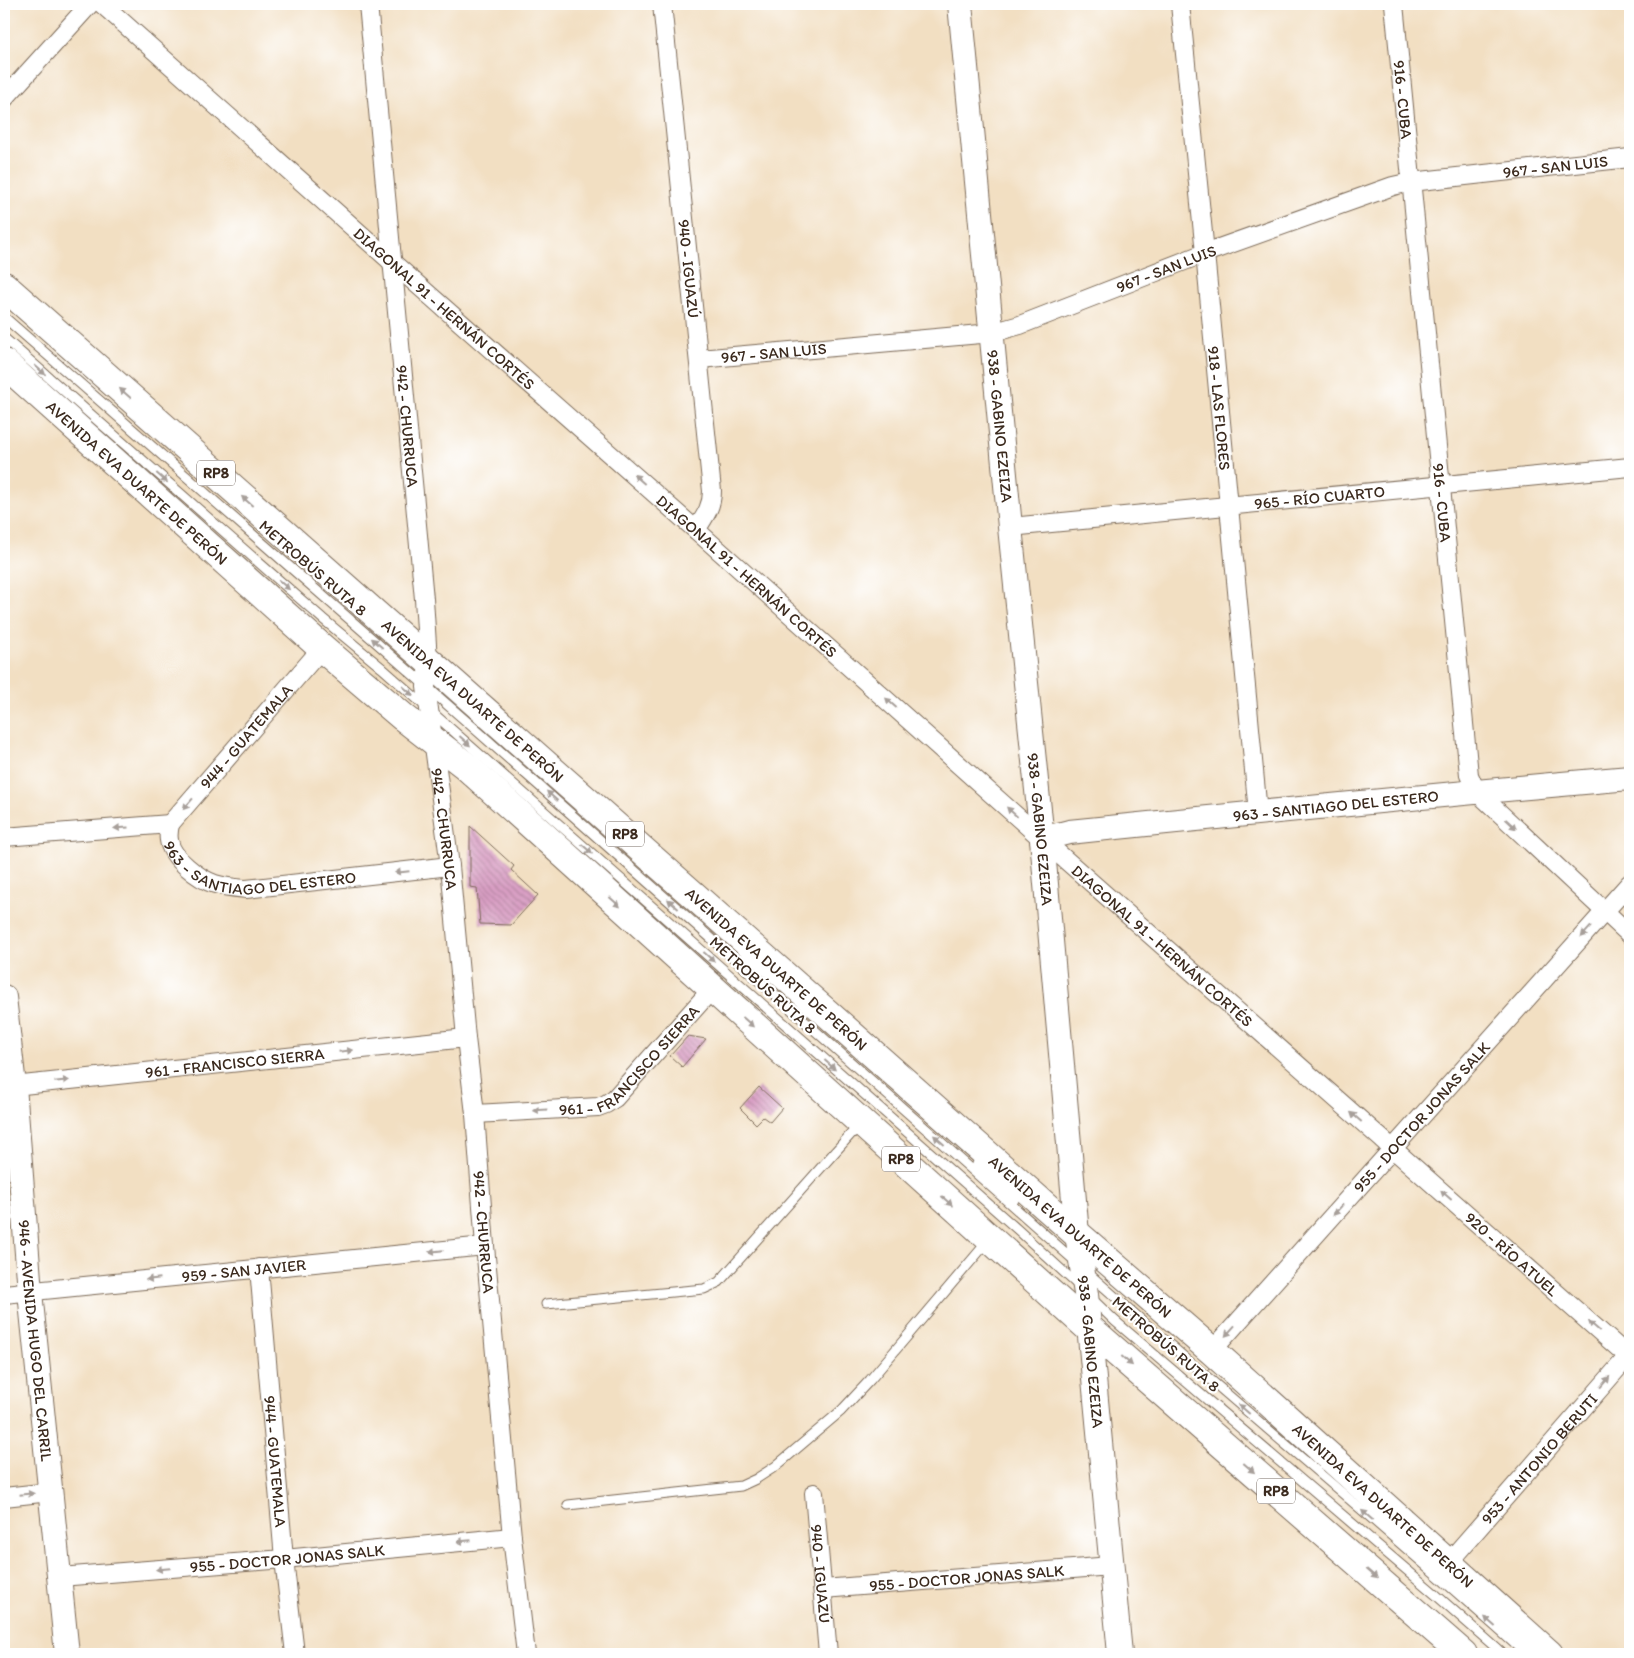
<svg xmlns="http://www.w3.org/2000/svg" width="1634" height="1658" viewBox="0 0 1634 1658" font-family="Itim,sans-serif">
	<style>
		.building { fill: url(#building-back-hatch) }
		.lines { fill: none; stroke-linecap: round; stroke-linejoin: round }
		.lane-casing { stroke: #7b6957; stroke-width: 11 }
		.street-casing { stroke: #7b6957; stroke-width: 20 }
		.secondary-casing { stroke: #7b6957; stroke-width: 26 }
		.primary-casing { stroke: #7b6957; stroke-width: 30 }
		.lane { stroke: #fff; stroke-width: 9 }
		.street { stroke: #fff; stroke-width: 18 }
		.secondary { stroke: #fff; stroke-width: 24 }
		.primary { stroke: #fff; stroke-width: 28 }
		.oneway { fill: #a79f9a }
		.labels { text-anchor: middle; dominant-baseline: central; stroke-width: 4.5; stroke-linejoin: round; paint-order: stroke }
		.shield { fill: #fff; stroke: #766a62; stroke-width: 1 }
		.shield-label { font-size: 15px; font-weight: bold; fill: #3b2a1e }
		.street-label { font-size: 16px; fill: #3b2a1e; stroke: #fff }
	</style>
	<defs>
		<pattern id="building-back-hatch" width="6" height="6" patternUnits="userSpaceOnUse" patternTransform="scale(1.25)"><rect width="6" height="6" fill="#d99fc4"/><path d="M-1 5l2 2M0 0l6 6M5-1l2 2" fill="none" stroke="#b1829f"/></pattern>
	</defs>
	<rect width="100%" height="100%" fill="#fff"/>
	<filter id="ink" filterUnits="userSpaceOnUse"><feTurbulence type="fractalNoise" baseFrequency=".02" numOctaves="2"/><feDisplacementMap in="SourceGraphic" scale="10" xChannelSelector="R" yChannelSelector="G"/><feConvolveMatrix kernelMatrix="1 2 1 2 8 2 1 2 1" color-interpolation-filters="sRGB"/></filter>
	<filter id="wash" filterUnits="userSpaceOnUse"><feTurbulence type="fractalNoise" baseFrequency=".0096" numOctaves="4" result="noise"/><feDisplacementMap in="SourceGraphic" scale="20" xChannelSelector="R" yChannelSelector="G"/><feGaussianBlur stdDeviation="1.12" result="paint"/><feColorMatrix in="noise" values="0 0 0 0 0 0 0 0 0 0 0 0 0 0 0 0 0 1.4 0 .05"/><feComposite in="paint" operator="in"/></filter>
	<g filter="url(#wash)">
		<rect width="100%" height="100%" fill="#f2dfc2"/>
		<g id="blocks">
			<path class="building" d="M470,826L514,866L511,870L538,895L511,925L480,924L477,888L470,887Z
				M688,1036L706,1039L682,1067L670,1056Z
				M759,1087L782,1108L770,1122L763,1117L756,1124L740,1108Z"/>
		</g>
	</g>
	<g filter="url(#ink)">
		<use href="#blocks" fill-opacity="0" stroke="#7b6957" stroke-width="1"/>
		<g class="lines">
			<defs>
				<path id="lane" d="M4,317L474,728L1076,1262
					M4,338L323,619L382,668L1018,1230L1080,1287
					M977,1164L1014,1200
					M1087,1272C1232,1401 1382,1524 1526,1654
					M1091,1298L1115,1321L1435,1594L1503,1654
					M546,1304L704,1289L719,1282L859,1125
					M568,1505L741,1486L756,1479L776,1466L841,1411L870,1380L988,1241"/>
				<g id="street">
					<path id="s1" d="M102,4L393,263L696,530L1042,839L1630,1358"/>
					<path id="s2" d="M368,4L424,599L428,660L426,687L429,709L450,866L466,1038L475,1114L485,1246L512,1537L526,1654"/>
					<path id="s3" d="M662,4L712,491C712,507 705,516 696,530"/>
					<path id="s4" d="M1180,4L1205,253L1258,813"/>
					<path id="s5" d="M1394,4L1469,775L1476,791L1630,935"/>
					<path d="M4,99L90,4"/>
					<path id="s6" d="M699,359L992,333L1020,325L1205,253L1393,186L1411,182L1630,158"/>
					<path id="s7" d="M1010,527L1630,467"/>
					<path id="s8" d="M170,824C169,829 168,835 169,840C171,858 199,879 215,884C225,887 236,888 246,889L450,866"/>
					<path id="s9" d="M170,824L322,648"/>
					<path d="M4,837L170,824"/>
					<path id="s10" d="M4,1087L466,1038"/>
					<path id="s11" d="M475,1114L598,1107L606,1104L615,1098L712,989"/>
					<path id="s12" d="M259,1268L284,1559L295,1654"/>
					<path id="s13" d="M4,1294L485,1246"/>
					<path id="s14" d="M1212,1351L1630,883"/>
					<path id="s15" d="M814,1493L828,1654"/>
					<path d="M4,1497L50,1492"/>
					<path id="s16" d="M1447,1564L1630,1354"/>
					<path id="s17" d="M60,1577L284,1559L512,1537"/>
					<path id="s18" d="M823,1589L1111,1566"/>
				</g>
				<g id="secondary">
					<path id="s19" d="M960,4L1010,527L1042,839L1077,1234L1086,1294L1120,1654"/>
					<path id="s20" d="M1042,839L1069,832C1256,813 1443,794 1630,778"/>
					<path id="s21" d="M4,997L14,1086L30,1292L67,1654"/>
				</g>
				<g id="primary">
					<path id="s22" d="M4,286L1077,1234L1212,1351L1549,1654"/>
					<path id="s23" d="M4,363L322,648L403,717L466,766L1090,1329L1463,1654"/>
				</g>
			</defs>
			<use href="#lane" class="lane-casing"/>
			<use href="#street" class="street-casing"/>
			<use href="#secondary" class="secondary-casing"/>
			<use href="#primary" class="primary-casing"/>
			<use href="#lane" class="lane"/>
			<use href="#street" class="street"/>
			<use href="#secondary" class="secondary"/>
			<use href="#primary" class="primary"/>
		</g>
		<defs><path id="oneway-solid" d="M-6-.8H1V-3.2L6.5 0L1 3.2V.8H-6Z" transform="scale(1.25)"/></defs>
		<g class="oneway">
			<use href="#oneway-solid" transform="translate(40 370) rotate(41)"/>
			<use href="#oneway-solid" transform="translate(125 393) rotate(-139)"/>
			<use href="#oneway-solid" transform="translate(162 478) rotate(41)"/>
			<use href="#oneway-solid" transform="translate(639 479) rotate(-139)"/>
			<use href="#oneway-solid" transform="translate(247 501) rotate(-139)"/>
			<use href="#oneway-solid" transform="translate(284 585) rotate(41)"/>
			<use href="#oneway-solid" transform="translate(377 643) rotate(-139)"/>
			<use href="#oneway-solid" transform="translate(408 691) rotate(41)"/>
			<use href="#oneway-solid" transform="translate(891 703) rotate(-138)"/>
			<use href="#oneway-solid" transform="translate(465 741) rotate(42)"/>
			<use href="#oneway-solid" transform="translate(552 796) rotate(-138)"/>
			<use href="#oneway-solid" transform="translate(188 804) rotate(131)"/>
			<use href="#oneway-solid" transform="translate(1012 812) rotate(-138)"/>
			<use href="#oneway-solid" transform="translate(1511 824) rotate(43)"/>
			<use href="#oneway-solid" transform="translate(121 828) rotate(176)"/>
			<use href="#oneway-solid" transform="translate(587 849) rotate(42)"/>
			<use href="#oneway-solid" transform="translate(402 872) rotate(174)"/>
			<use href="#oneway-solid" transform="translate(615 902) rotate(42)"/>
			<use href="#oneway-solid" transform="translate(673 904) rotate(-138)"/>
			<use href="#oneway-solid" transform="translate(1586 932) rotate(132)"/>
			<use href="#oneway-solid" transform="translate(709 957) rotate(42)"/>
			<use href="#oneway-solid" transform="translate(748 1022) rotate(42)"/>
			<use href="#oneway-solid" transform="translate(346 1051) rotate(-6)"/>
			<use href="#oneway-solid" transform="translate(830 1065) rotate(42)"/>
			<use href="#oneway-solid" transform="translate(62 1081) rotate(-6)"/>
			<use href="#oneway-solid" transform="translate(540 1110) rotate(177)"/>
			<use href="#oneway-solid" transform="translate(1356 1117) rotate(-139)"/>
			<use href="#oneway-solid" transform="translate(939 1140) rotate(-138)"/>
			<use href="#oneway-solid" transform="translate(1446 1195) rotate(-139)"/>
			<use href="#oneway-solid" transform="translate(947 1201) rotate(42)"/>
			<use href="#oneway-solid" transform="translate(1338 1210) rotate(132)"/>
			<use href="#oneway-solid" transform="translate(436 1251) rotate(174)"/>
			<use href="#oneway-solid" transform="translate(153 1279) rotate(174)"/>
			<use href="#oneway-solid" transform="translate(1594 1326) rotate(-139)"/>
			<use href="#oneway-solid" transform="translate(1230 1331) rotate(132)"/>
			<use href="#oneway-solid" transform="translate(1127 1361) rotate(41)"/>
			<use href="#oneway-solid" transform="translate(1605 1382) rotate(-49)"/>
			<use href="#oneway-solid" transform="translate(1244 1409) rotate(-139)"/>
			<use href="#oneway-solid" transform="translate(1249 1468) rotate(41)"/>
			<use href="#oneway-solid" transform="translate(27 1494) rotate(-6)"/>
			<use href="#oneway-solid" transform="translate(1367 1515) rotate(-139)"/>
			<use href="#oneway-solid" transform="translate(464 1541) rotate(175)"/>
			<use href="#oneway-solid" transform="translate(163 1569) rotate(175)"/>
			<use href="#oneway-solid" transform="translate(1372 1574) rotate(41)"/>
			<use href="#oneway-solid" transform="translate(1490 1622) rotate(-138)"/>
		</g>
	</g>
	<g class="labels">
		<g class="shield">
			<rect x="197" y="460.5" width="38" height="25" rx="4"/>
			<rect x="606" y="821.5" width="38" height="25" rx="4"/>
			<rect x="882" y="1146.5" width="38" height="25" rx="4"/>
			<rect x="1257" y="1478.5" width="38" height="25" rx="4"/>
		</g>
		<g class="shield-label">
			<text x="216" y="473">RP8</text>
			<text x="625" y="834">RP8</text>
			<text x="901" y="1159">RP8</text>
			<text x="1276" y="1491">RP8</text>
		</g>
		<g class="street-label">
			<text stroke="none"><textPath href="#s5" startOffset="96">916 - CUBA</textPath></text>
			<text stroke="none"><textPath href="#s6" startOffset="885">967 - SAN LUIS</textPath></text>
			<text stroke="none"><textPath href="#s6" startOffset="480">967 - SAN LUIS</textPath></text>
			<text stroke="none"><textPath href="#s3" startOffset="266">940 - IGUAZÚ</textPath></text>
			<text stroke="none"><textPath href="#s1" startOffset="458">DIAGONAL 91 - HERNÁN CORTÉS</textPath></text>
			<text stroke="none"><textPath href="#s6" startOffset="75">967 - SAN LUIS</textPath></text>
			<text stroke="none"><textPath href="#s4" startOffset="406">918 - LAS FLORES</textPath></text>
			<text stroke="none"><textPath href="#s2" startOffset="424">942 - CHURRUCA</textPath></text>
			<text stroke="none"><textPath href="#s19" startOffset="424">938 - GABINO EZEIZA</textPath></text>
			<text stroke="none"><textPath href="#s23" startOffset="179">AVENIDA EVA DUARTE DE PERÓN</textPath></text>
			<text stroke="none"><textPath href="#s7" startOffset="311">965 - RÍO CUARTO</textPath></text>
			<text stroke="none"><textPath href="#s5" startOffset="501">916 - CUBA</textPath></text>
			<text transform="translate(313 568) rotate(41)">METROBÚS RUTA 8</text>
			<text stroke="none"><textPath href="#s1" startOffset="862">DIAGONAL 91 - HERNÁN CORTÉS</textPath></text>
			<text stroke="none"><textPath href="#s22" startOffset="626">AVENIDA EVA DUARTE DE PERÓN</textPath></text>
			<text stroke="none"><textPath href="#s9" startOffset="116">944 - GUATEMALA</textPath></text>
			<text stroke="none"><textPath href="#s20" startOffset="296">963 - SANTIAGO DEL ESTERO</textPath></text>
			<text stroke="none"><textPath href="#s2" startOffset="829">942 - CHURRUCA</textPath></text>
			<text stroke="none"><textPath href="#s19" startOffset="829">938 - GABINO EZEIZA</textPath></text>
			<text stroke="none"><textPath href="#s8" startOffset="121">963 - SANTIAGO DEL ESTERO</textPath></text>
			<text stroke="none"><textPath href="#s1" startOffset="1418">DIAGONAL 91 - HERNÁN CORTÉS</textPath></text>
			<text stroke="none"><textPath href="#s22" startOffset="1031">AVENIDA EVA DUARTE DE PERÓN</textPath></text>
			<text transform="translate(763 985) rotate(42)">METROBÚS RUTA 8</text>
			<text stroke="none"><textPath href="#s11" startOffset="174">961 - FRANCISCO SIERRA</textPath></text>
			<text stroke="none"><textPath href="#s10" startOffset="232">961 - FRANCISCO SIERRA</textPath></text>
			<text stroke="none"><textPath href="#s14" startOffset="314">955 - DOCTOR JONAS SALK</textPath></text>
			<text stroke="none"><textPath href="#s2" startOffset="1234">942 - CHURRUCA</textPath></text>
			<text stroke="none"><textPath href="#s22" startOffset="1436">AVENIDA EVA DUARTE DE PERÓN</textPath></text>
			<text stroke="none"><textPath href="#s1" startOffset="1884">920 - RÍO ATUEL</textPath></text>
			<text stroke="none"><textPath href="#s13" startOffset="241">959 - SAN JAVIER</textPath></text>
			<text stroke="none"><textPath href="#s21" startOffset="345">946 - AVENIDA HUGO DEL CARRIL</textPath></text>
			<text transform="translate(1166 1344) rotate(41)">METROBÚS RUTA 8</text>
			<text stroke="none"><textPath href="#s19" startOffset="1354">938 - GABINO EZEIZA</textPath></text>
			<text stroke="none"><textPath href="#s16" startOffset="140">953 - ANTONIO BERUTI</textPath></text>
			<text stroke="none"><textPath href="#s12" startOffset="194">944 - GUATEMALA</textPath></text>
			<text stroke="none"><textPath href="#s22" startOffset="1841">AVENIDA EVA DUARTE DE PERÓN</textPath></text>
			<text stroke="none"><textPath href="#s17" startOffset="228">955 - DOCTOR JONAS SALK</textPath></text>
			<text stroke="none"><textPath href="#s15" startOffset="81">940 - IGUAZÚ</textPath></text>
			<text stroke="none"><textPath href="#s18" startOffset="144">955 - DOCTOR JONAS SALK</textPath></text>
		</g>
	</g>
	<rect width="1634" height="1658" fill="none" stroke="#fff" stroke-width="20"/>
</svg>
